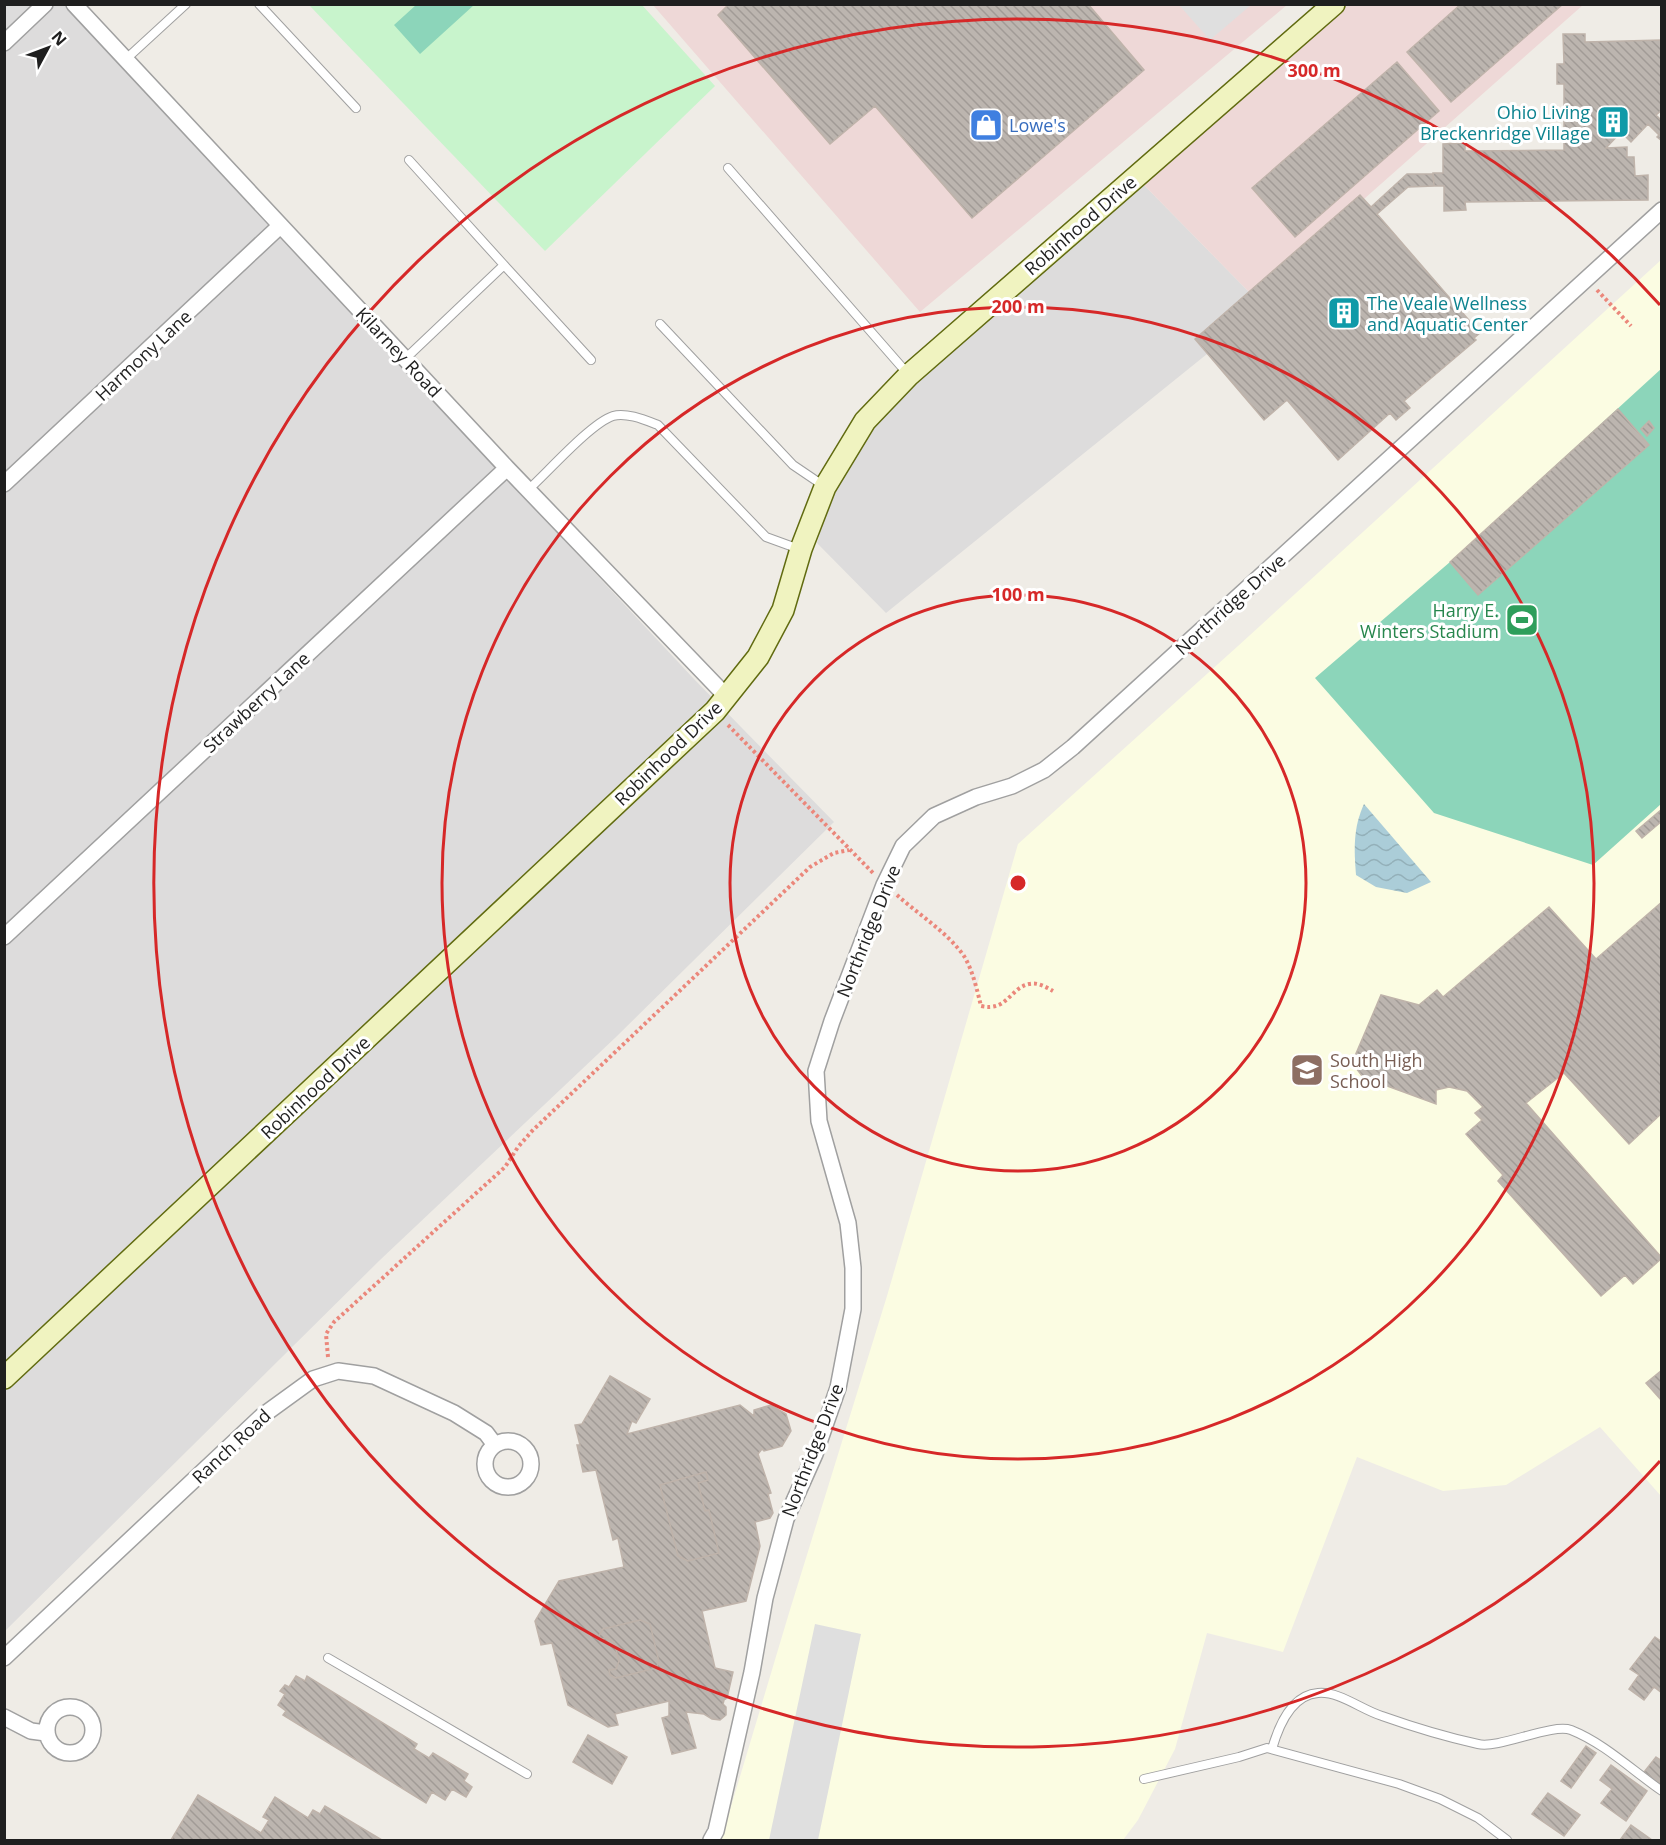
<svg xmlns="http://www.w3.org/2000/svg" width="1666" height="1845" viewBox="0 0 1666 1845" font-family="'Open Sans',sans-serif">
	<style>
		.residential { fill: #dddcdc }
		.commercial { fill: #eed8d7 }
		.education { fill: #fbfce2 }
		.park { fill: #c8f4cc }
		.pitch { fill: #8cd5ba }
		.parking { fill: #dfdfdf }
		.water { fill: url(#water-waves) }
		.building { fill: url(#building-back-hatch); stroke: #bfb3aa; stroke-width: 1.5; fill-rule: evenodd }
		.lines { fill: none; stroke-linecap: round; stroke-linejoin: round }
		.lane-casing { stroke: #a0a0a0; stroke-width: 10 }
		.street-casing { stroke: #a0a0a0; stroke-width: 18 }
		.secondary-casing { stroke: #616b10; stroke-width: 24 }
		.path { stroke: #eb877b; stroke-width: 4; stroke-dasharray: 3 3; stroke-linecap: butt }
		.lane { stroke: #fff; stroke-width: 8 }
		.street { stroke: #fff; stroke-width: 15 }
		.secondary { stroke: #f0f3c0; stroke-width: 21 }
		.ring { fill: none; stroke: #d62828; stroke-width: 3 }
		.labels { text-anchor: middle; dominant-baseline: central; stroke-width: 6; stroke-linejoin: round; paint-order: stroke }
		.culture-label { font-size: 18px; fill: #0d838f; stroke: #fff; text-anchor: end }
		.shop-label { font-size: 18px; fill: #366cbe; stroke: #fff; text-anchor: start }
		.street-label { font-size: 18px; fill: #1f1f1f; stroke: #fff }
		.leisure-label { font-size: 18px; fill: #27864d; stroke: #fff; text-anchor: end }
		.education-label { font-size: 18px; fill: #785e54; stroke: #fff; text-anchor: start }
		.centre { fill: #d62828; stroke: #fff; stroke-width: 3 }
		.ring-label { font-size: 18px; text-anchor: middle; font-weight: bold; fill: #d62828; stroke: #fff; stroke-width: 6; stroke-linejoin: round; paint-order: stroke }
	</style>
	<defs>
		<pattern id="water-waves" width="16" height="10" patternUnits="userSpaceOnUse" patternTransform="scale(1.5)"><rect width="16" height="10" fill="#abcdd8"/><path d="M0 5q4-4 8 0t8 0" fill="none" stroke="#93b0b9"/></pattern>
		<pattern id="building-back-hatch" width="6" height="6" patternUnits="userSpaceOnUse" patternTransform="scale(1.5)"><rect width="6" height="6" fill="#bcb5af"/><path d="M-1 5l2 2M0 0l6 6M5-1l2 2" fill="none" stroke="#a19b96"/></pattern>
	</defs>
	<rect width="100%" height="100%" fill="#efece6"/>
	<path class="residential" d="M63,4L694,679L834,822L616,1037L380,1260L5,1631L4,5Z
		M1142,183L1249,292L1195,339L1207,354L886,613L817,543L825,517L840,480L886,411Z"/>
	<path class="commercial" d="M653,5H1287L920,312Z
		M1348,5H1583L1364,199L1360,195L1249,292L1142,183Z"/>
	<path class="education" d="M1661,260V1496L1600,1427L1506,1485L1443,1491L1357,1457L1283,1652L1207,1633L1175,1749L1138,1820L1123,1840H721L789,1613L887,1296L1018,844L1238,646Z"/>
	<path class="park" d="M309,5H642L715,86L545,251Z"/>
	<path class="pitch" d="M416,5V4L474,5L420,54L394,25Z
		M1661,369V804L1593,865L1434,813L1315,678L1450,562Z"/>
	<path class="parking" d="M1179,5H1251L1210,40Z
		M815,1624L861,1634L818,1840H769Z"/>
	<path class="water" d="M1364,804L1431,882L1407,893L1376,887L1356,875C1354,849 1353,828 1364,804Z"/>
	<path class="building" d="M729,4H1088L1144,70L972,218L875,106L830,144L718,15Z
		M1461,4H1563L1451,102L1407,52Z
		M1563,34H1585V42L1662,40V110L1656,115L1662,121V141L1657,137L1659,135L1648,124L1631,142L1621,132L1606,148L1627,147V157H1634L1635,176L1648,175V200L1465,202L1466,210L1444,211V186H1434L1433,173H1443V144L1465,143V151L1564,150V84H1557V64H1564Z
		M1397,62L1439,111L1295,237L1252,188Z
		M1407,174H1433L1434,186L1408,187L1377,214L1480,333L1474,338L1476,340L1404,401L1410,408L1396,420L1390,413L1338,460L1287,400L1264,420L1195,339L1360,195L1371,207Z
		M1618,409L1649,445L1478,595L1450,562Z
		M1649,421L1654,428L1647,436L1641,429Z
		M1662,809V821L1642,838L1636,831Z
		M1662,902V1113L1629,1144L1564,1073L1526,1103L1662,1258L1633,1284L1625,1275L1601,1296L1498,1181L1503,1175L1466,1134L1482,1120L1475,1113L1483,1107L1467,1091L1449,1087L1436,1090V1104L1363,1077L1352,1063L1381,995L1419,1005L1437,990L1443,997L1549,907L1596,959Z
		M1662,1370V1401L1646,1383Z
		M610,1376L650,1399L636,1423L632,1421L627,1434L740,1405L754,1416V1410L771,1405L786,1414L791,1431L782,1446L764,1451L762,1449L758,1454L771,1493L768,1494L773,1513L770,1518L755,1522L760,1546L746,1601L702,1611L715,1668L733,1672L727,1698L724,1700L723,1704L726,1707V1715L720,1720L712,1719L704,1714L686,1712L696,1748L672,1754L662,1718L669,1716V1701L615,1714L618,1725L608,1727L568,1705L552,1643L541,1645L535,1621L559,1581L624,1567L618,1538L613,1540L596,1470L583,1472L577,1445H580L575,1425L582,1424ZM706,1472L708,1480L698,1483L705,1511L709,1510L719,1553L688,1561L678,1556L660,1485ZM640,1620L650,1624L659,1662L656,1668L616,1678L610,1675L609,1670L616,1669L619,1661L614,1642L607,1638L600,1639L599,1636L603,1629Z
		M706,1472L708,1480L698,1483L705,1511L709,1510L719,1553L688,1561L678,1556L660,1485Z
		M640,1620L650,1624L659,1662L656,1668L616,1678L610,1675L609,1670L616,1669L619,1661L614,1642L607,1638L600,1639L599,1636L603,1629Z
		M1655,1637L1662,1642V1693L1654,1687L1644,1700L1629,1689L1639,1675L1630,1669Z
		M296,1676L305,1681L307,1676L417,1744L414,1749L429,1758L433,1753L468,1774L464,1781L472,1787L466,1797L452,1789L445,1800L432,1792L426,1803L283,1715L286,1711L278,1705L285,1694L280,1691L285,1685L289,1687Z
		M588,1735L627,1757L612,1784L573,1762Z
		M1586,1746L1596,1753L1571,1788L1561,1781Z
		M1656,1757L1662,1761V1785L1644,1772Z
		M1611,1765L1647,1791L1626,1821L1601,1803L1612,1789L1600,1780Z
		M1548,1793L1580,1815L1564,1836L1532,1814Z
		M198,1795L261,1833L269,1820L263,1817L275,1797L308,1818L313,1810L320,1814L325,1806L382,1840H171Z
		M1631,1825L1652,1840H1620Z"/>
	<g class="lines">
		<defs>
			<path id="lane" d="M259,4L356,108
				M125,60L186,4
				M728,168L907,373
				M504,265L591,360
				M660,324L793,465L824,486
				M405,359L504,265L409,160
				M528,490C547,473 591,423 613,416C626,412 645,420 658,425L766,537L799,549
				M328,1658L527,1774
				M1272,1749C1278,1728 1291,1695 1318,1693C1339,1691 1362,1710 1382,1716C1413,1727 1446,1737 1478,1744C1499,1749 1552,1723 1571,1730C1604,1743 1633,1771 1662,1791
				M1144,1779L1239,1757L1267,1748L1399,1784L1440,1799L1478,1818L1507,1840"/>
			<path id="street" d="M74,4L507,468L726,696
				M4,43L45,4
				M4,484L280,226
				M4,937L507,468
				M485 1464a23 23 0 1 1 46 0a23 23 0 1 1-46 0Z
				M4,1658L262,1416L313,1379L338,1371L374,1376L454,1413L486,1433L495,1445
				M47 1730a23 23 0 1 1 46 0a23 23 0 1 1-46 0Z
				M4,1717L31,1731L46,1733
				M711,1840L716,1831L752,1672L765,1598L786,1519L815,1454L838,1388L853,1309V1268L848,1223L819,1121L816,1071L832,1021L884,885L903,846L934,816L976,797L1012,786L1044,770L1073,747L1662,210"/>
			<path id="secondary" d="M4,1378L715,711L758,657L783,610L801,549L825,487L865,421L909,375L1334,4"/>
		</defs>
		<use href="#lane" class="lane-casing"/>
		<use href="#street" class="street-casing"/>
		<use href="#secondary" class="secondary-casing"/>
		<path class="path" d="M1597,290L1631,326
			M728,725L874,874
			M897,895C919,915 947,932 964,956C973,971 977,990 981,1006C1007,1012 1010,988 1029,984C1038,982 1046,987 1053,991
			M328,1357L326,1334L334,1322L505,1167L518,1147L532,1131L810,867L834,853L849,850"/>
		<use href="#lane" class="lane"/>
		<use href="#street" class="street"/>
		<use href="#secondary" class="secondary"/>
	</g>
	<g class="ring">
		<circle cx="1018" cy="883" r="288"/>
		<circle cx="1018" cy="883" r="576"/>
		<path d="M1660 1461A864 864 0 1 1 1660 305"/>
	</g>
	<defs>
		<symbol id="building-square" viewBox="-11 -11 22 22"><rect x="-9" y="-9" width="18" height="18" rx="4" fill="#0f9aa8" stroke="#fff"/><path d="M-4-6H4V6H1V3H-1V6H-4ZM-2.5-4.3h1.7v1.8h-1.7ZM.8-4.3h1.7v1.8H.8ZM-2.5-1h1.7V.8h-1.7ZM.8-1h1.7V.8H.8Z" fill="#fff"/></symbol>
		<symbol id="shop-square" viewBox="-11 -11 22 22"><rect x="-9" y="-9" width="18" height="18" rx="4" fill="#3f7fe0" stroke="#fff"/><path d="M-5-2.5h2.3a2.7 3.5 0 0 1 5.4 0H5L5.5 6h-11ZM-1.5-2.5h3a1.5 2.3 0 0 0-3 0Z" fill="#fff"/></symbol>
		<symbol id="stadium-square" viewBox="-11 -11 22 22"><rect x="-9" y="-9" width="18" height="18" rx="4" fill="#2e9e5b" stroke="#fff"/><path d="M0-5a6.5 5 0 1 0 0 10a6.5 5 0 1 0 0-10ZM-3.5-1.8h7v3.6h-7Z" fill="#fff"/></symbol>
		<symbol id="school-square" viewBox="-11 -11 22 22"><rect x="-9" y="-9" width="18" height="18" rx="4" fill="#8d6e63" stroke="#fff"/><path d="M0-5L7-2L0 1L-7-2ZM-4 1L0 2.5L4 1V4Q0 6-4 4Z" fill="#fff"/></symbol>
	</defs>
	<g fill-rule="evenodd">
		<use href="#building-square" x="1594" y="103" width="38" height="38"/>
		<use href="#shop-square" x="967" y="106" width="38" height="38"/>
		<use href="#building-square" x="1325" y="294" width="38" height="38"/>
		<use href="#stadium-square" x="1503" y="601" width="38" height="38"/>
		<use href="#school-square" x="1288" y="1051" width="38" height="38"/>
	</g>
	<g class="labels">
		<g class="culture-label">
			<text x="1590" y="112">Ohio Living<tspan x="1590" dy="21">Breckenridge Village</tspan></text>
			<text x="1367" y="303" text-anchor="start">The Veale Wellness<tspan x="1367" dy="21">and Aquatic Center</tspan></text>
		</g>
		<g class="shop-label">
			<text x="1009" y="125">Lowe's</text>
		</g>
		<g class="street-label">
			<text transform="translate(1080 225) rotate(-41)">Robinhood Drive</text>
			<text transform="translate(399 352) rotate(47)">Kilarney Road</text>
			<text transform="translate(143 355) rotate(-43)">Harmony Lane</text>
			<text transform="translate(1230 604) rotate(-42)">Northridge Drive</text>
			<text transform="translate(256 702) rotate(-43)">Strawberry Lane</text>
			<text transform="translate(668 753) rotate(-44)">Robinhood Drive</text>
			<text transform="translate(868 931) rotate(-68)">Northridge Drive</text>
			<text transform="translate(315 1087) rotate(-43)">Robinhood Drive</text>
			<text transform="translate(231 1446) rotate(-43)">Ranch Road</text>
			<text transform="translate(812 1450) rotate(-69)">Northridge Drive</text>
		</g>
		<g class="leisure-label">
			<text x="1499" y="610">Harry E.<tspan x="1499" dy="21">Winters Stadium</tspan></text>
		</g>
		<g class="education-label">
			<text x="1330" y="1060">South High<tspan x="1330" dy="21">School</tspan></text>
		</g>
	</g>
	<circle cx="1018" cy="883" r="9" class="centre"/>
	<g class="ring-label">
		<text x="1314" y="77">300 m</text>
		<text x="1018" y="313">200 m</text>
		<text x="1018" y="601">100 m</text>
	</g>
	<rect width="1666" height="1845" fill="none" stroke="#1f1f1f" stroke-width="12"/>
	<g transform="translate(48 48) rotate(49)" stroke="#ffffff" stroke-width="4.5" paint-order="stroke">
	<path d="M0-4.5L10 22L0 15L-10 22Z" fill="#1f1f1f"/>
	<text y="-9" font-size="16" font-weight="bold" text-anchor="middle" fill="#1f1f1f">N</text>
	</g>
</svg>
